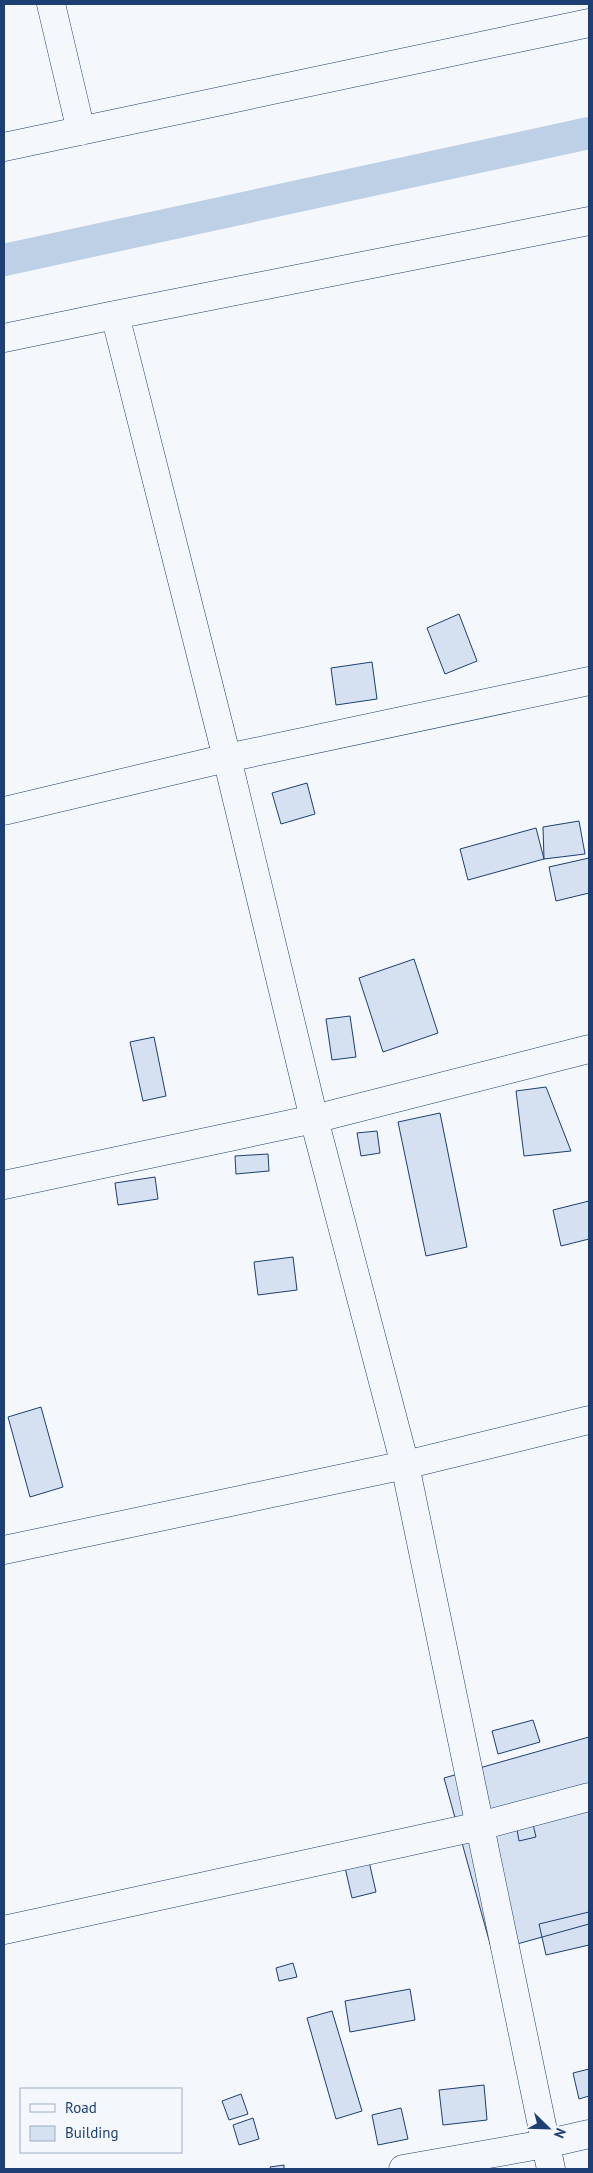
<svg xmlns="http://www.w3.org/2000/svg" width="593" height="2173" viewBox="0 0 593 2173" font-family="'PT Sans',sans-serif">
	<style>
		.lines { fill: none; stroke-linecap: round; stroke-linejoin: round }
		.canal { stroke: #bed0e5; stroke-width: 32 }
		.building { fill: #d5e0f0; stroke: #1d3f73 }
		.minor-casing { stroke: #1d3f73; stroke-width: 29 }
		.minor { stroke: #f4f7fb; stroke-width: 28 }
	</style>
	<rect width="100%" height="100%" fill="#f4f7fb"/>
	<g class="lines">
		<path class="canal" d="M4,260L589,133"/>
	</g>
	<path class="building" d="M459,614L477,661L445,674L427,628Z
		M372,662L377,699L336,705L331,668Z
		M307,783L315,814L281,824L272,793Z
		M579,821L585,854L544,859L543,827Z
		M536,828L544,859L468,880L460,849Z
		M589,858V893L556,901L549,867Z
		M414,959L438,1033L383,1052L359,978Z
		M350,1016L356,1057L332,1060L326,1019Z
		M154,1037L166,1096L143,1101L130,1042Z
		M546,1087L571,1151L524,1156L516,1091Z
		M440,1113L467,1247L426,1256L398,1122Z
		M377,1131L380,1153L361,1156L357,1133Z
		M268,1154L269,1171L236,1174L235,1156Z
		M155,1177L158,1199L118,1205L115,1183Z
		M589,1201V1239L561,1246L553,1210Z
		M293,1257L297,1290L258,1295L254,1262Z
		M41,1407L63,1487L30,1497L8,1417Z
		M533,1720L540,1742L498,1754L492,1731Z
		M589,1737V1924L492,1951L444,1778Z
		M532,1820L536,1837L519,1841L516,1824Z
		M368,1857L376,1892L352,1898L344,1863Z
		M589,1912V1945L546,1955L539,1924Z
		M293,1963L297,1977L279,1981L276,1968Z
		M410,1989L415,2020L350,2032L345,2001Z
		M332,2011L362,2111L336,2119L307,2018Z
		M589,2069V2096L579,2099L573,2073Z
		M484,2085L487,2120L443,2125L439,2090Z
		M241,2094L248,2114L229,2120L222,2101Z
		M401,2108L408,2139L378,2145L372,2115Z
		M253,2118L259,2139L239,2145L233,2125Z
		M284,2165V2169H271L270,2167Z"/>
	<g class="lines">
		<defs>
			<path id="minor" d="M51,4L81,131
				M4,147L589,23
				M4,338L115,315
				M4,811L227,758L589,681
				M4,1185L314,1119L589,1049
				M4,1550L405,1465L589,1420
				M4,1930L480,1826L589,1797
				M403,2169L545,2144L589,2134
				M551,2169L405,1465L314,1119L227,758L115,315L589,221"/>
		</defs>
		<use href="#minor" class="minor-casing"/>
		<use href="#minor" class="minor"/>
	</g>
	<rect width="593" height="2173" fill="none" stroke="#1d3f73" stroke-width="10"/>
	<rect x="20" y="2088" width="162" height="65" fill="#f4f7fb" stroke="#9eadc5"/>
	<rect x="30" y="2104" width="25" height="8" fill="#f4f7fb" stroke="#9eadc5"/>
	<text x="65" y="2113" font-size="15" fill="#1d3f73">Road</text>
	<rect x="30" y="2126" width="25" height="15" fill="#d5e0f0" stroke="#9eadc5"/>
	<text x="65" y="2138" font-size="15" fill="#1d3f73">Building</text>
	<g transform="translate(548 2128) rotate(113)" stroke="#f4f7fb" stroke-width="4" paint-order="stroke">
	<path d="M0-4L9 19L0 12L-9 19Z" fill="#1d3f73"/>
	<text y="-8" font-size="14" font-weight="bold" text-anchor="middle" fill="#1d3f73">N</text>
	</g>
</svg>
